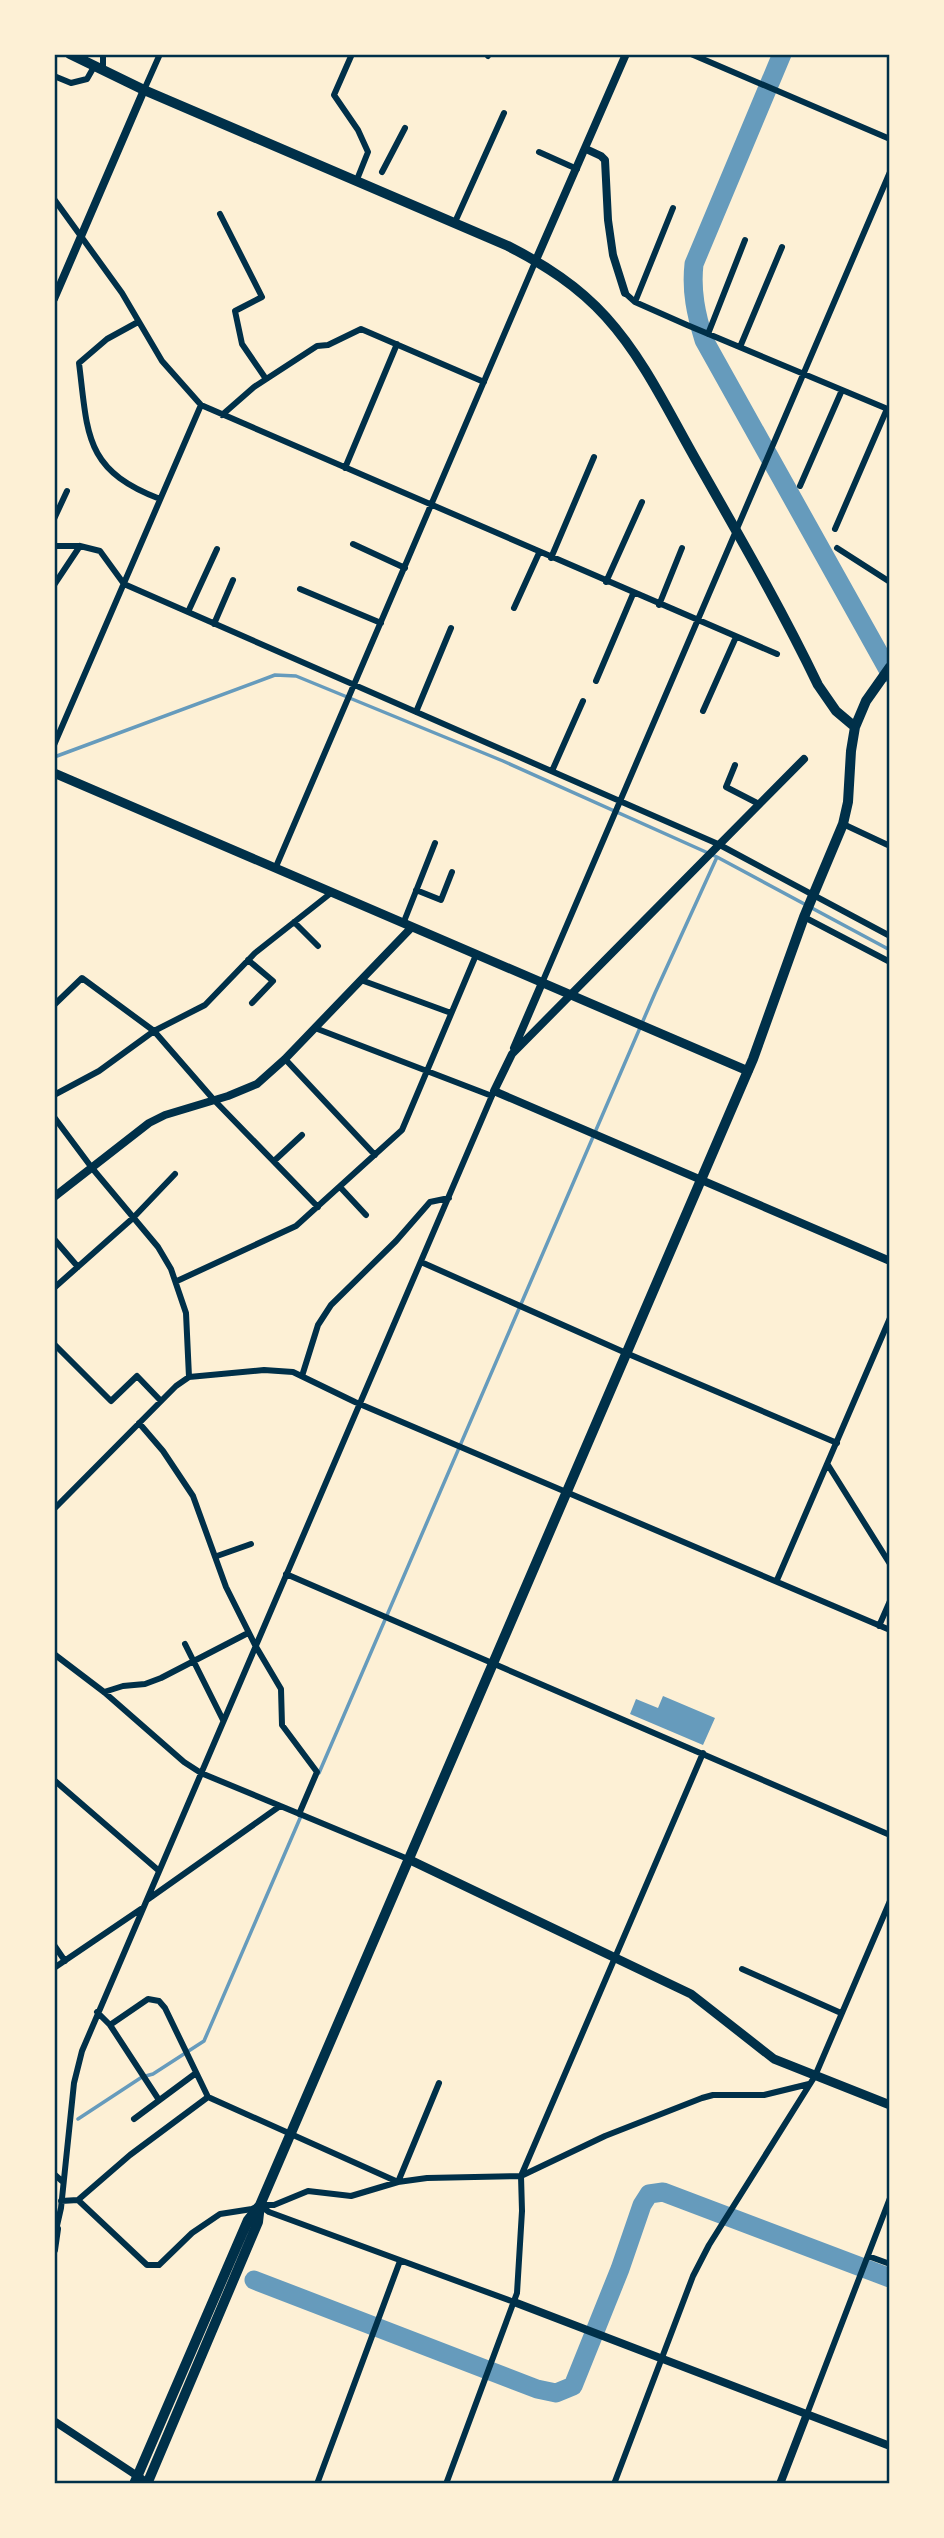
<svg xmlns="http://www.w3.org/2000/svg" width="944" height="2538" viewBox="0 0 944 2538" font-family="Roboto,sans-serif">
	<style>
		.water { fill: #669bbc }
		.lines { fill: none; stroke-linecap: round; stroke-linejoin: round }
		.stream { stroke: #669bbc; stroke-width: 3.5 }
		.river { stroke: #669bbc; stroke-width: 19 }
		.minor { stroke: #003049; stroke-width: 6 }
		.tertiary { stroke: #003049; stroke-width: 8 }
		.secondary { stroke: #003049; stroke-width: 9 }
		.trunk { stroke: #003049; stroke-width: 10 }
		.neatline { fill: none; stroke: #003049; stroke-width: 2.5 }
	</style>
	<rect width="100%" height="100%" fill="#fdf0d5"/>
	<path class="water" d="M663,1696L715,1718L703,1745L630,1714L636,1699L658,1708Z"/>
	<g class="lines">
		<path class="stream" d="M57,756L275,675L296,676L503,761L717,857L890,950
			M319,1773L655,993L717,857
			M78,2119L142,2077L153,2074L204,2041L301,1816"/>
		<path class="river" d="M782,54L694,264C691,291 696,314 704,340L890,673
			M254,2280L537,2389L556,2393L573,2386L620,2269L642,2205L649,2194L663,2192L890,2278"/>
		<path class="minor" d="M103,54V69
			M352,54L334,95L358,130L368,152L356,182
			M691,54L890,139
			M488,56L489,54
			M54,76L71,83L87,79L95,65
			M144,90L160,54
			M539,152L577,169
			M382,172L405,128
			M54,199L122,293L162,361L201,405L777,654
			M220,214L262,297L235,311L242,344L266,379
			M455,222L504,113
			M625,293L635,302L687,325L890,410
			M635,302L673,208
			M138,322L107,339L79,363C88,435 84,470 160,499
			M708,334L745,240
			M740,347L782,247
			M222,415L254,387L317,346L328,345L361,329L484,382
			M345,468L397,344
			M800,486L842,390
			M54,519L67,491
			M835,529L887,409
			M353,544L405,568
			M54,546H80L100,551L124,584L718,844L890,936
			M837,548L890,582
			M551,558L594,457
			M606,582L642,502
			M54,585L80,546
			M300,589L381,623
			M659,605L682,548
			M514,608L539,553
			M188,612L217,549
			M214,624L233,580
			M596,681L633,594
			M703,711L736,637
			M416,712L451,628
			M54,745L201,405
			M735,765L726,787L759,804
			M552,771L583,701
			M843,824L890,846
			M275,869L536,260
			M416,890L441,900L452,872
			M804,917L890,962
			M294,922L318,946
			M403,924L435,843
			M248,960L273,981L252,1003
			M361,980L451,1013
			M542,983L890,172
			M54,1005L82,978L154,1031L214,1100L318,1207
			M315,1028L492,1096
			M285,1059L375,1155
			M54,1095L99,1071L154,1031L205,1005L255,953L331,893
			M54,1117L92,1168L158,1247L171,1269L186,1313L189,1377
			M274,1161L302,1135
			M340,1187L366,1215
			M54,1239L78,1267
			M421,1262L626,1353L837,1443
			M177,1281L296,1226L402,1130L476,955
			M54,1288L133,1218L175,1174
			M54,1344L111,1401L137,1376L161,1401
			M302,1376L318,1325L331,1305L396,1241L430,1202L449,1198
			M139,1423L163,1451L193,1496L226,1587L255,1645L281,1689L282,1725L317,1772L299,1814
			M828,1465L890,1564
			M54,1509L176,1386L189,1377L264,1370L293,1372L355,1402L890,1630
			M217,1556L251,1544
			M286,1574L890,1835
			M777,1580L890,1318
			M879,1626L890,1601
			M185,1644L223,1720
			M54,1654L104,1692L184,1762L201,1773L408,1859
			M104,1692L123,1686L145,1684L161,1678L248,1633
			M54,1780L158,1870
			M147,1900L280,1806
			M54,1945L65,1961
			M54,1968L141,1909
			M742,1969L841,2013
			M97,2012L110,2025L148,1999L159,2001L165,2008L208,2097L398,2182L439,2083
			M110,2025L159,2100
			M134,2119L196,2073
			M54,2174L63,2182
			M78,2200L130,2155L208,2097
			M61,2201L78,2200L147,2265H159L192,2233L220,2214L252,2209L260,2205H274L308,2191L351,2196L398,2182L427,2178L521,2176L605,2136L702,2098L713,2095H764L809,2084
			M261,2206L269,2212L514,2302
			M56,2230L61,2208L74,2083L82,2051L494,1091
			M868,2256L890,2264
			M807,2414L890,2198
			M317,2484L400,2261
			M446,2484L517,2293L522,2211L521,2176L703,1753
			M614,2484L693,2276L709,2245L815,2076L890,1901"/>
		<path class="tertiary" d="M586,149L601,156L605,160L608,220L613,255L625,293
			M536,260L626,54
			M54,299L144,90
			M804,759L512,1054L494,1091L890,1261
			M514,1048L542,983
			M54,1197L149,1123L165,1115L228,1096L257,1084L285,1059L411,928
			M54,2250L57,2229
			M514,2302L890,2446
			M54,2421L142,2479
			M780,2484L807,2414"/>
		<path class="secondary" d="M54,773L748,1071
			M408,1859L691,1994L774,2059L890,2105"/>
		<path class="trunk" d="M70,54L144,90L508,246C545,265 578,286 606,317C644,359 668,411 696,460C738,534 781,608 818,685L836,711L855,727
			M134,2484L248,2220L260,2205L753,1059L804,917L843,824L848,802L851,751L855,727L866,701L890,667
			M147,2484L258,2222L260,2205"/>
	</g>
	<rect width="944" height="2538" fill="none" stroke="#fdf0d5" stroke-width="112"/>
	<rect x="56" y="56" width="832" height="2426" class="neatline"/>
</svg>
